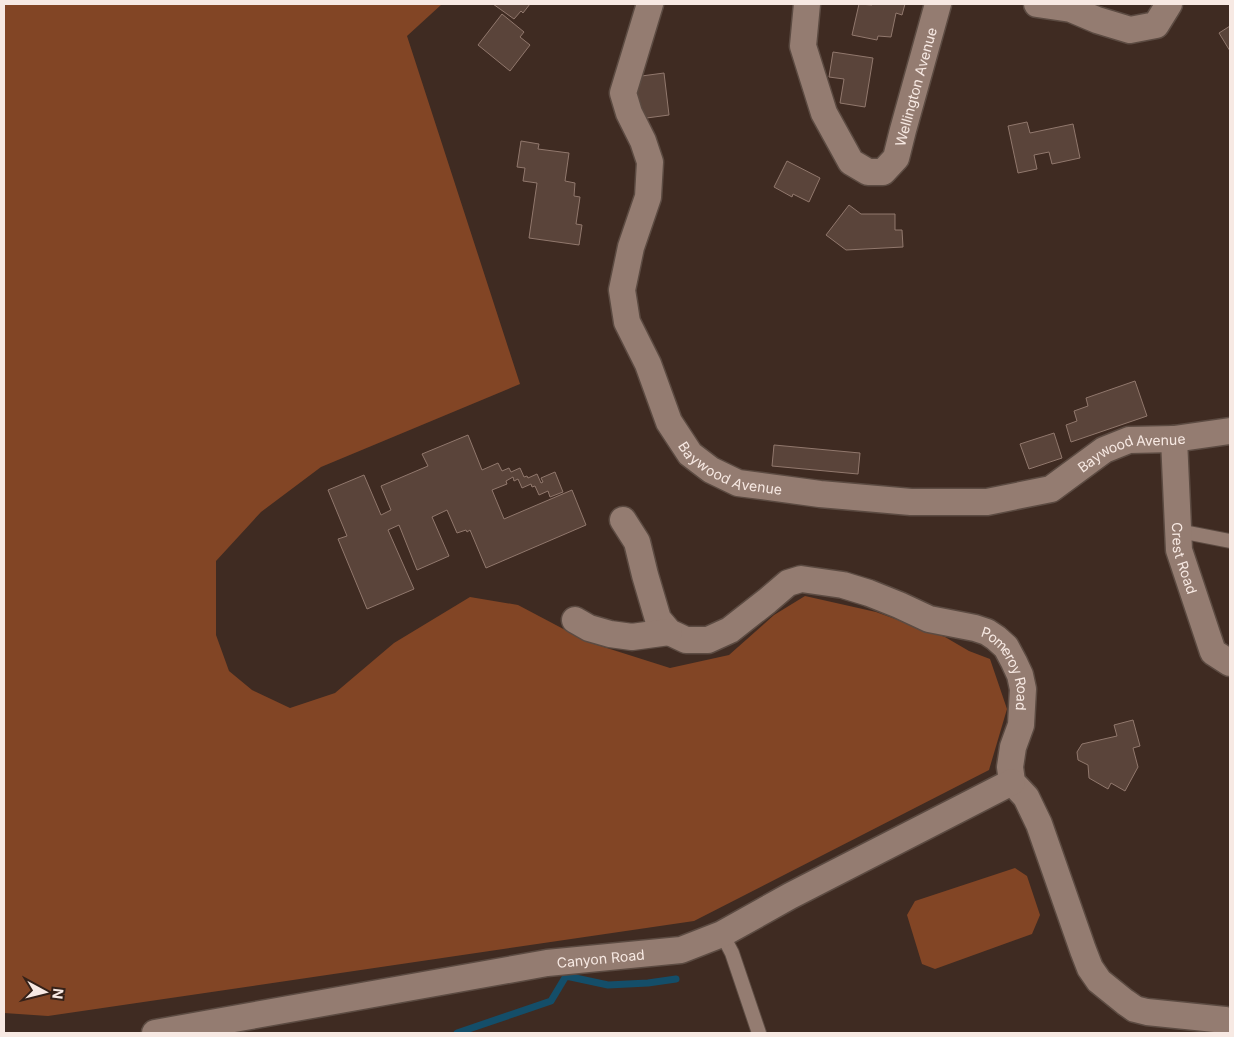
<svg xmlns="http://www.w3.org/2000/svg" width="1234" height="1037" viewBox="0 0 1234 1037" font-family="Inter,sans-serif">
	<style>
		.green { fill: #824525 }
		.lines { fill: none; stroke-linecap: round; stroke-linejoin: round }
		.stream { stroke: #144e69; stroke-width: 7 }
		.building { fill: #5a443a; stroke: #91786d }
		.lane-casing { stroke: #5c4b42; stroke-width: 16 }
		.street-casing { stroke: #5c4b42; stroke-width: 29 }
		.lane { stroke: #947c71; stroke-width: 14 }
		.street { stroke: #947c71; stroke-width: 26 }
		.labels { text-anchor: middle; dominant-baseline: central; stroke-width: 4; stroke-linejoin: round; paint-order: stroke }
		.street-label { font-size: 14px; fill: #f7e9e3; stroke: #352118 }
	</style>
	<rect width="100%" height="100%" fill="#3f2b22"/>
	<path class="green" d="M4,4H442L407,36L520,384L321,467L261,512L216,561V635L229,671L252,690L290,708L335,693L394,643L470,597L518,605L588,642L670,668L729,655L774,615L805,596L876,612L945,637L969,651L990,659L1007,709L989,770L694,921L48,1016L4,1013Z
		M1015,868L1027,876L1040,915L1032,934L935,969L922,964L907,915L915,901Z"/>
	<g class="lines">
		<path class="stream" d="M457,1033L551,1001L566,976L608,985L648,983L676,979"/>
	</g>
	<path class="building" d="M493,4H530L523,13L521,11L514,19Z
		M859,4L872,5V4H905L902,15L896,13L891,37L878,36L877,40L852,35Z
		M502,14L524,32L520,37L530,45L510,71L478,45Z
		M1230,26V51L1219,33Z
		M833,52L873,58L865,107L840,103L844,79L829,77Z
		M664,73L669,115L639,119L634,77Z
		M1027,122L1030,133L1073,124L1080,158L1052,164L1049,152L1034,155L1037,169L1018,173L1008,126Z
		M521,141L539,144L538,149L569,153L565,181L575,183L574,196L580,197L576,224L582,225L579,245L529,238L537,183L523,181L525,168L517,167Z
		M787,161L820,178L809,202L793,194L792,197L774,187Z
		M849,205L861,214H895V230H902L903,247L846,250L826,235Z
		M1135,381L1147,416L1071,442L1066,425L1077,421L1074,411L1088,406L1086,398Z
		M1054,433L1062,458L1029,469L1020,444Z
		M468,435L482,470L498,463L502,471L509,468L511,472L520,468L524,477L527,476L528,478L537,474L541,483L543,482L541,478L555,472L563,492L550,497L548,491L539,495L535,486L532,487L531,484L522,488L518,479L514,481L513,477L506,481L507,484L492,490L504,519L572,490L586,525L486,568L470,530L467,532L466,530L457,533L447,510L432,517L449,556L417,570L399,525L388,530L414,589L367,609L338,539L347,536L328,490L364,475L381,515L391,510L381,486L428,466L422,454Z
		M774,445L860,453L858,474L772,466Z
		M1133,720L1140,746L1133,748L1138,767L1125,791L1111,783L1108,789L1089,778L1088,765L1078,760L1077,752L1082,744L1117,736L1114,725Z"/>
	<g class="lines">
		<defs>
			<path id="lane" d="M1179,531L1230,541
				M722,934L732,953L759,1033"/>
			<g id="street">
				<path id="s1" d="M650,4L623,93L629,113L643,141L650,162L648,197L631,247L622,290L627,322L648,364L669,422L690,454L711,470L738,483L820,494L911,502H987L1051,489L1104,450L1129,440L1174,439L1230,431"/>
				<path id="s2" d="M807,4L803,46L824,113L851,162L868,172H883L896,158L903,130L938,4"/>
				<path d="M1037,4L1071,9L1097,20L1130,30L1156,25L1169,4"/>
				<path id="s3" d="M1174,439L1179,550L1213,652L1230,663"/>
				<path id="s4" d="M623,520L637,542L645,575L658,619L669,632L686,640H708L730,630L767,601L788,583L801,579L843,585L869,593L899,605L929,619L975,628L987,632L996,638L1006,647L1014,662L1020,675L1023,689L1021,725L1013,747L1010,767L1012,782L1026,797L1039,824L1083,950L1090,968L1099,981L1125,1002L1135,1009L1147,1012L1225,1020L1230,1022"/>
				<path d="M575,620L589,628L610,634L632,637L669,632"/>
				<path id="s5" d="M155,1033L547,963L681,950L722,934L790,896L1012,782"/>
			</g>
		</defs>
		<use href="#lane" class="lane-casing"/>
		<use href="#street" class="street-casing"/>
		<use href="#lane" class="lane"/>
		<use href="#street" class="street"/>
	</g>
	<g class="labels">
		<g class="street-label">
			<text stroke="none"><textPath href="#s2" startOffset="296">Wellington Avenue</textPath></text>
			<text stroke="none"><textPath href="#s1" startOffset="942">Baywood Avenue</textPath></text>
			<text stroke="none"><textPath href="#s1" startOffset="522">Baywood Avenue</textPath></text>
			<text stroke="none"><textPath href="#s3" startOffset="120">Crest Road</textPath></text>
			<text stroke="none"><textPath href="#s4" startOffset="514">Pomeroy Road</textPath></text>
			<text stroke="none"><textPath href="#s5" startOffset="452">Canyon Road</textPath></text>
		</g>
	</g>
	<rect width="1234" height="1037" fill="none" stroke="#f7e9e3" stroke-width="10"/>
	<g transform="translate(45 992) rotate(97)" stroke="#352118" stroke-width="4" paint-order="stroke">
	<path d="M0-4L9 19L0 12L-9 19Z" fill="#f7e9e3"/>
	<text y="-8" font-size="14" font-weight="bold" text-anchor="middle" fill="#f7e9e3">N</text>
	</g>
</svg>
